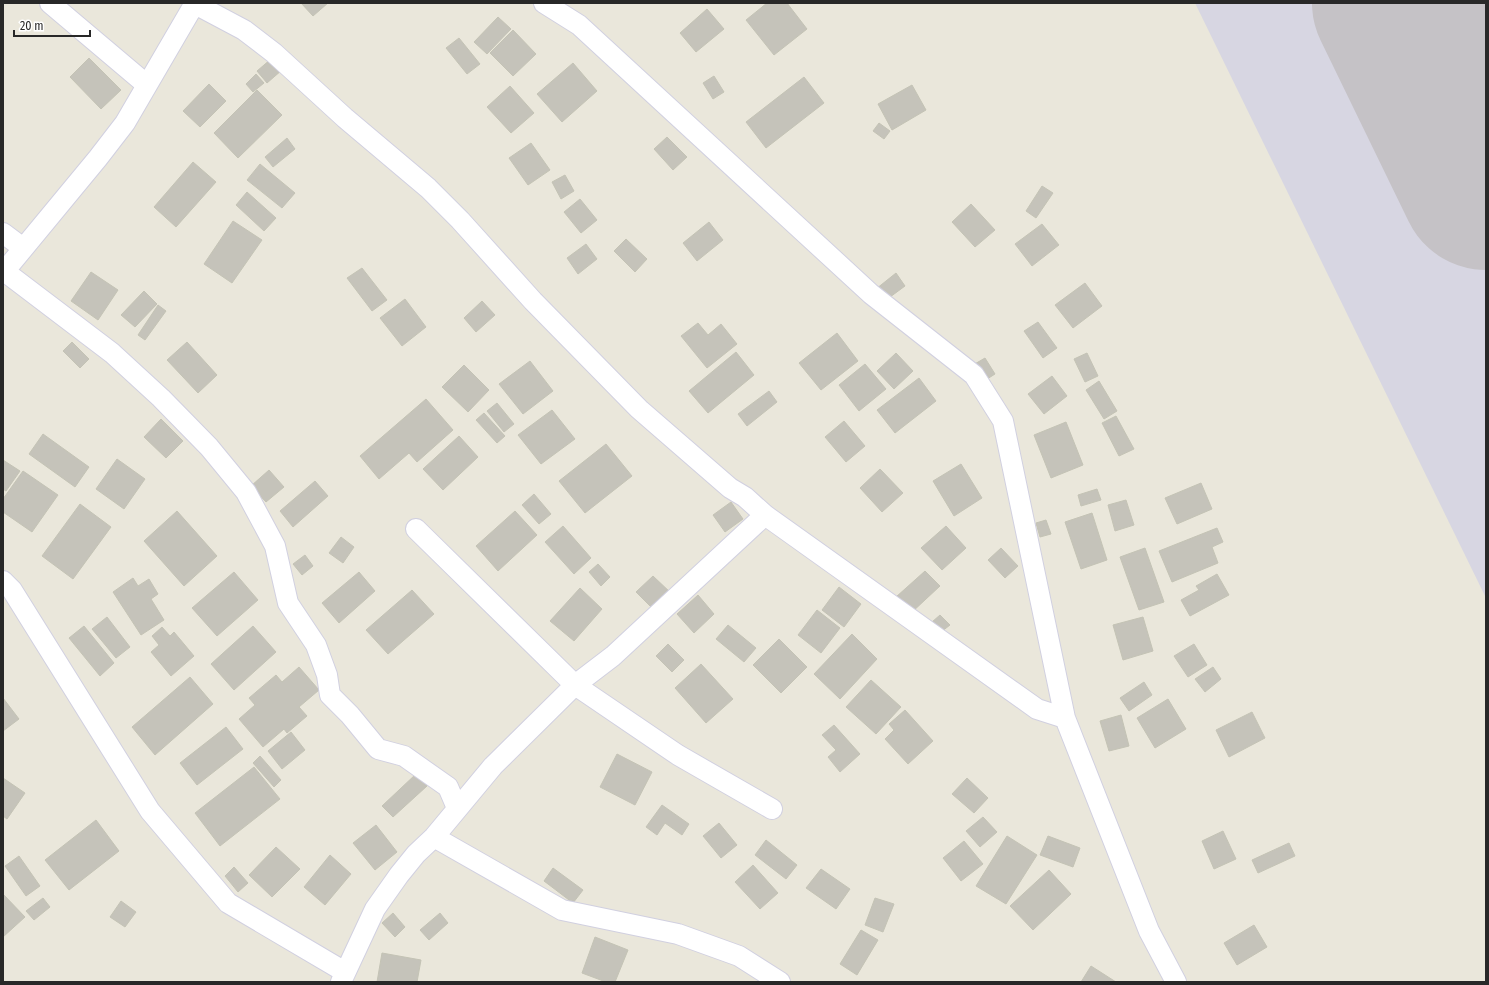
<svg xmlns="http://www.w3.org/2000/svg" width="1489" height="985" viewBox="0 0 1489 985" font-family="'Fira Sans Condensed',sans-serif">
	<style>
		.airport { fill: #d7d6e2 }
		.lines { fill: none; stroke-linecap: round; stroke-linejoin: round }
		.runway { stroke: #c5c2c6; stroke-width: 172 }
		.building { fill: #c5c3ba; stroke: #c4c3b5 }
		.minor-casing { stroke: #d1d0e0; stroke-width: 22 }
		.minor { stroke: #fff; stroke-width: 20 }
	</style>
	<rect width="100%" height="100%" fill="#eae7db"/>
	<path class="airport" d="M1195,3H1486V598Z"/>
	<g class="lines">
		<path class="runway" d="M1398,3L1486,184"/>
	</g>
	<path class="building" d="M301,3H328L313,16Z
		M767,3H787L807,29L774,55L746,20Z
		M707,9L724,29L696,52L680,33Z
		M498,17L511,29L487,54L474,42Z
		M513,30L536,54L513,76L490,53Z
		M459,38L480,64L467,74L446,48Z
		M89,58L121,90L101,109L70,77Z
		M271,59L282,70L267,83L257,71Z
		M573,63L597,91L562,122L537,94Z
		M256,74L264,83L253,92L246,84Z
		M714,76L724,92L713,99L703,83Z
		M804,77L824,103L766,148L746,122Z
		M209,84L226,101L200,127L183,111Z
		M912,85L926,110L892,130L878,104Z
		M510,86L534,113L511,133L487,107Z
		M257,90L282,115L238,158L214,133Z
		M879,123L890,131L884,139L873,131Z
		M667,137L687,157L673,170L654,149Z
		M287,138L295,149L273,167L265,157Z
		M531,143L550,170L528,185L509,158Z
		M193,162L216,182L176,227L154,207Z
		M260,164L295,193L282,208L247,180Z
		M565,175L574,191L561,199L552,182Z
		M1042,186L1053,193L1036,218L1026,211Z
		M247,192L276,218L264,231L236,205Z
		M580,199L597,220L581,233L564,212Z
		M971,204L995,230L975,247L952,222Z
		M233,221L262,240L232,283L204,264Z
		M709,222L723,240L697,261L683,243Z
		M1042,224L1059,245L1032,266L1015,244Z
		M626,239L647,259L635,272L614,251Z
		M586,244L597,259L578,274L567,258Z
		M362,268L387,300L372,311L347,278Z
		M91,272L118,290L98,320L71,301Z
		M896,273L905,286L886,300L876,289Z
		M1085,283L1102,306L1073,328L1055,305Z
		M144,291L157,304L135,327L121,315Z
		M405,299L426,327L402,346L380,318Z
		M482,301L495,315L476,332L464,318Z
		M158,305L166,311L145,340L138,335Z
		M1038,322L1057,348L1043,358L1024,331Z
		M698,323L708,335L721,324L737,344L707,368L681,336Z
		M837,333L858,361L821,390L799,363Z
		M72,342L89,359L80,368L63,351Z
		M187,342L217,375L198,393L167,360Z
		M736,352L754,375L708,413L689,391Z
		M896,353L913,371L894,389L877,371Z
		M1087,353L1098,376L1085,382L1074,359Z
		M985,358L995,374L984,381L973,365Z
		M530,361L553,391L523,414L499,384Z
		M865,364L886,389L859,411L839,385Z
		M464,365L489,390L468,412L442,387Z
		M1052,376L1067,396L1044,414L1028,394Z
		M919,378L936,401L895,433L877,410Z
		M1099,381L1117,411L1104,419L1086,390Z
		M769,391L777,402L747,426L738,414Z
		M426,399L453,430L417,462L409,453L379,479L360,456Z
		M497,403L514,424L504,432L487,411Z
		M552,410L575,439L541,464L518,435Z
		M484,413L505,436L497,443L476,420Z
		M1116,416L1134,449L1119,456L1102,423Z
		M161,419L183,441L166,458L144,437Z
		M844,421L865,446L846,462L825,437Z
		M1066,422L1083,465L1051,478L1034,435Z
		M43,434L89,467L75,487L29,454Z
		M459,436L478,457L443,490L423,469Z
		M606,444L632,476L585,513L559,481Z
		M117,459L145,479L124,509L96,489Z
		M3,460L20,471L6,491L3,489Z
		M961,464L982,498L954,516L933,481Z
		M880,469L903,493L882,512L860,488Z
		M269,470L284,487L266,502L251,486Z
		M23,471L58,495L32,532L3,512V499Z
		M315,481L328,496L293,527L280,511Z
		M1201,483L1212,509L1177,524L1165,498Z
		M1097,489L1101,500L1081,506L1078,495Z
		M534,494L551,514L539,524L522,505Z
		M1126,500L1134,525L1115,531L1108,505Z
		M731,502L743,519L725,532L713,515Z
		M80,504L111,527L73,579L42,556Z
		M177,511L217,556L184,586L144,541Z
		M515,511L537,535L498,571L476,546Z
		M1092,513L1107,560L1081,569L1065,522Z
		M1046,520L1051,534L1040,537L1036,523Z
		M563,526L591,558L574,574L545,542Z
		M946,526L966,548L942,570L921,548Z
		M1217,528L1223,542L1212,547L1218,563L1172,582L1159,551Z
		M341,537L354,547L343,563L329,553Z
		M1001,548L1018,566L1005,578L988,560Z
		M1145,548L1164,602L1139,610L1120,557Z
		M305,555L313,566L302,575L293,564Z
		M598,564L610,577L601,586L589,572Z
		M925,571L940,586L911,613L896,597Z
		M234,572L258,600L217,636L192,608Z
		M359,572L375,591L339,623L322,603Z
		M1217,574L1229,595L1190,616L1181,600L1199,590L1196,586Z
		M653,576L672,594L655,611L636,592Z
		M133,578L138,586L149,579L158,594L151,599L164,620L141,635L113,592Z
		M839,587L861,604L844,627L822,610Z
		M580,588L602,609L574,641L550,621Z
		M412,590L434,614L388,654L366,630Z
		M698,595L714,614L694,633L677,614Z
		M817,610L840,628L821,653L798,635Z
		M940,615L950,625L941,632L932,622Z
		M107,617L130,647L116,658L92,629Z
		M1143,617L1153,651L1123,660L1113,625Z
		M728,625L756,648L744,662L716,639Z
		M84,626L114,663L100,676L69,638Z
		M253,626L276,652L234,690L211,664Z
		M162,627L170,636L174,632L194,656L171,676L151,652L159,645L152,636Z
		M852,634L877,659L840,699L814,674Z
		M779,639L807,667L781,693L753,665Z
		M668,644L684,660L672,672L656,656Z
		M1194,644L1207,665L1188,677L1174,656Z
		M701,664L733,699L706,723L675,688Z
		M299,667L319,690L299,707L307,716L287,733L284,729L263,747L239,719L255,705L249,698L276,675L282,682Z
		M1213,667L1221,679L1205,692L1195,679Z
		M190,677L213,704L155,755L132,727Z
		M871,680L901,707L876,734L846,707Z
		M1144,682L1152,695L1129,711L1120,698Z
		M3,698L19,719L3,731Z
		M1168,699L1186,729L1155,748L1137,718Z
		M905,710L933,741L908,764L885,739L894,730L889,724Z
		M1252,712L1265,738L1229,757L1216,730Z
		M1121,715L1129,746L1109,751L1100,721Z
		M834,725L860,754L840,772L828,757L836,750L822,735Z
		M226,727L243,749L197,785L180,763Z
		M291,732L305,750L282,769L268,751Z
		M617,754L652,772L635,805L600,787Z
		M260,756L281,780L274,787L253,763Z
		M254,767L280,799L220,846L195,813Z
		M416,774L427,786L393,817L382,806Z
		M3,778L25,793L7,819L3,816Z
		M967,778L988,798L974,813L952,794Z
		M662,805L689,824L682,835L665,823L657,835L646,827Z
		M983,817L997,832L980,847L966,831Z
		M96,820L119,851L69,890L45,860Z
		M719,823L737,845L721,858L703,836Z
		M376,825L397,852L375,870L353,843Z
		M1223,831L1236,859L1214,869L1202,841Z
		M1007,836L1037,855L1006,904L976,886Z
		M1048,836L1080,848L1073,867L1040,855Z
		M766,840L797,865L786,879L755,855Z
		M964,841L983,864L961,881L943,858Z
		M1289,843L1295,856L1258,873L1252,860Z
		M276,847L300,869L272,897L249,875Z
		M330,855L351,874L325,905L304,887Z
		M19,856L40,886L26,896L5,866Z
		M753,865L778,893L760,909L735,882Z
		M234,867L248,883L238,892L225,876Z
		M553,868L583,890L573,903L544,881Z
		M821,869L850,889L836,909L806,888Z
		M1049,870L1071,894L1033,930L1010,906Z
		M3,894L25,917L3,937Z
		M43,898L50,907L34,920L26,911Z
		M875,898L894,904L883,932L865,925Z
		M121,901L136,912L125,927L110,917Z
		M393,913L405,927L395,937L382,923Z
		M440,913L448,923L429,940L420,930Z
		M1254,925L1267,947L1237,965L1224,943Z
		M861,930L878,940L857,975L840,964Z
		M595,937L628,950L615,982H606L582,973Z
		M382,953L421,960L417,982H377Z
		M1091,966L1116,982H1081Z"/>
	<g class="lines">
		<defs>
			<path id="minor" d="M50,3L147,85
				M544,3L579,25L871,294L974,375L1003,421L1065,718L1149,931L1176,982
				M195,4L244,30L274,53L345,118L428,188L460,220L533,301L639,409L730,488L745,497L765,515L613,656L575,685L493,766L434,837L416,854L399,875L375,909L341,982
				M3,233L23,248
				M4,271L112,353L161,398L209,447L246,492L275,546L288,603L316,645L327,675L330,695L350,715L378,749L404,756L448,787L457,808
				M3,273L98,158L125,123L195,3
				M765,515L1037,709L1065,718
				M416,529L575,685L678,755L772,809
				M3,581L12,590L150,811L228,903L345,972
				M434,837L562,910L678,934L739,956L780,982"/>
		</defs>
		<use href="#minor" class="minor-casing"/>
		<use href="#minor" class="minor"/>
	</g>
	<rect width="1489" height="985" fill="none" stroke="#282828" stroke-width="8"/>
	<path d="M14 30v6h76v-6" fill="none" stroke="#282828" stroke-width="2"/>
	<text x="20" y="30" font-size="12" fill="#282828" stroke="#ffffff" stroke-width="3" paint-order="stroke">20 m</text>
</svg>
